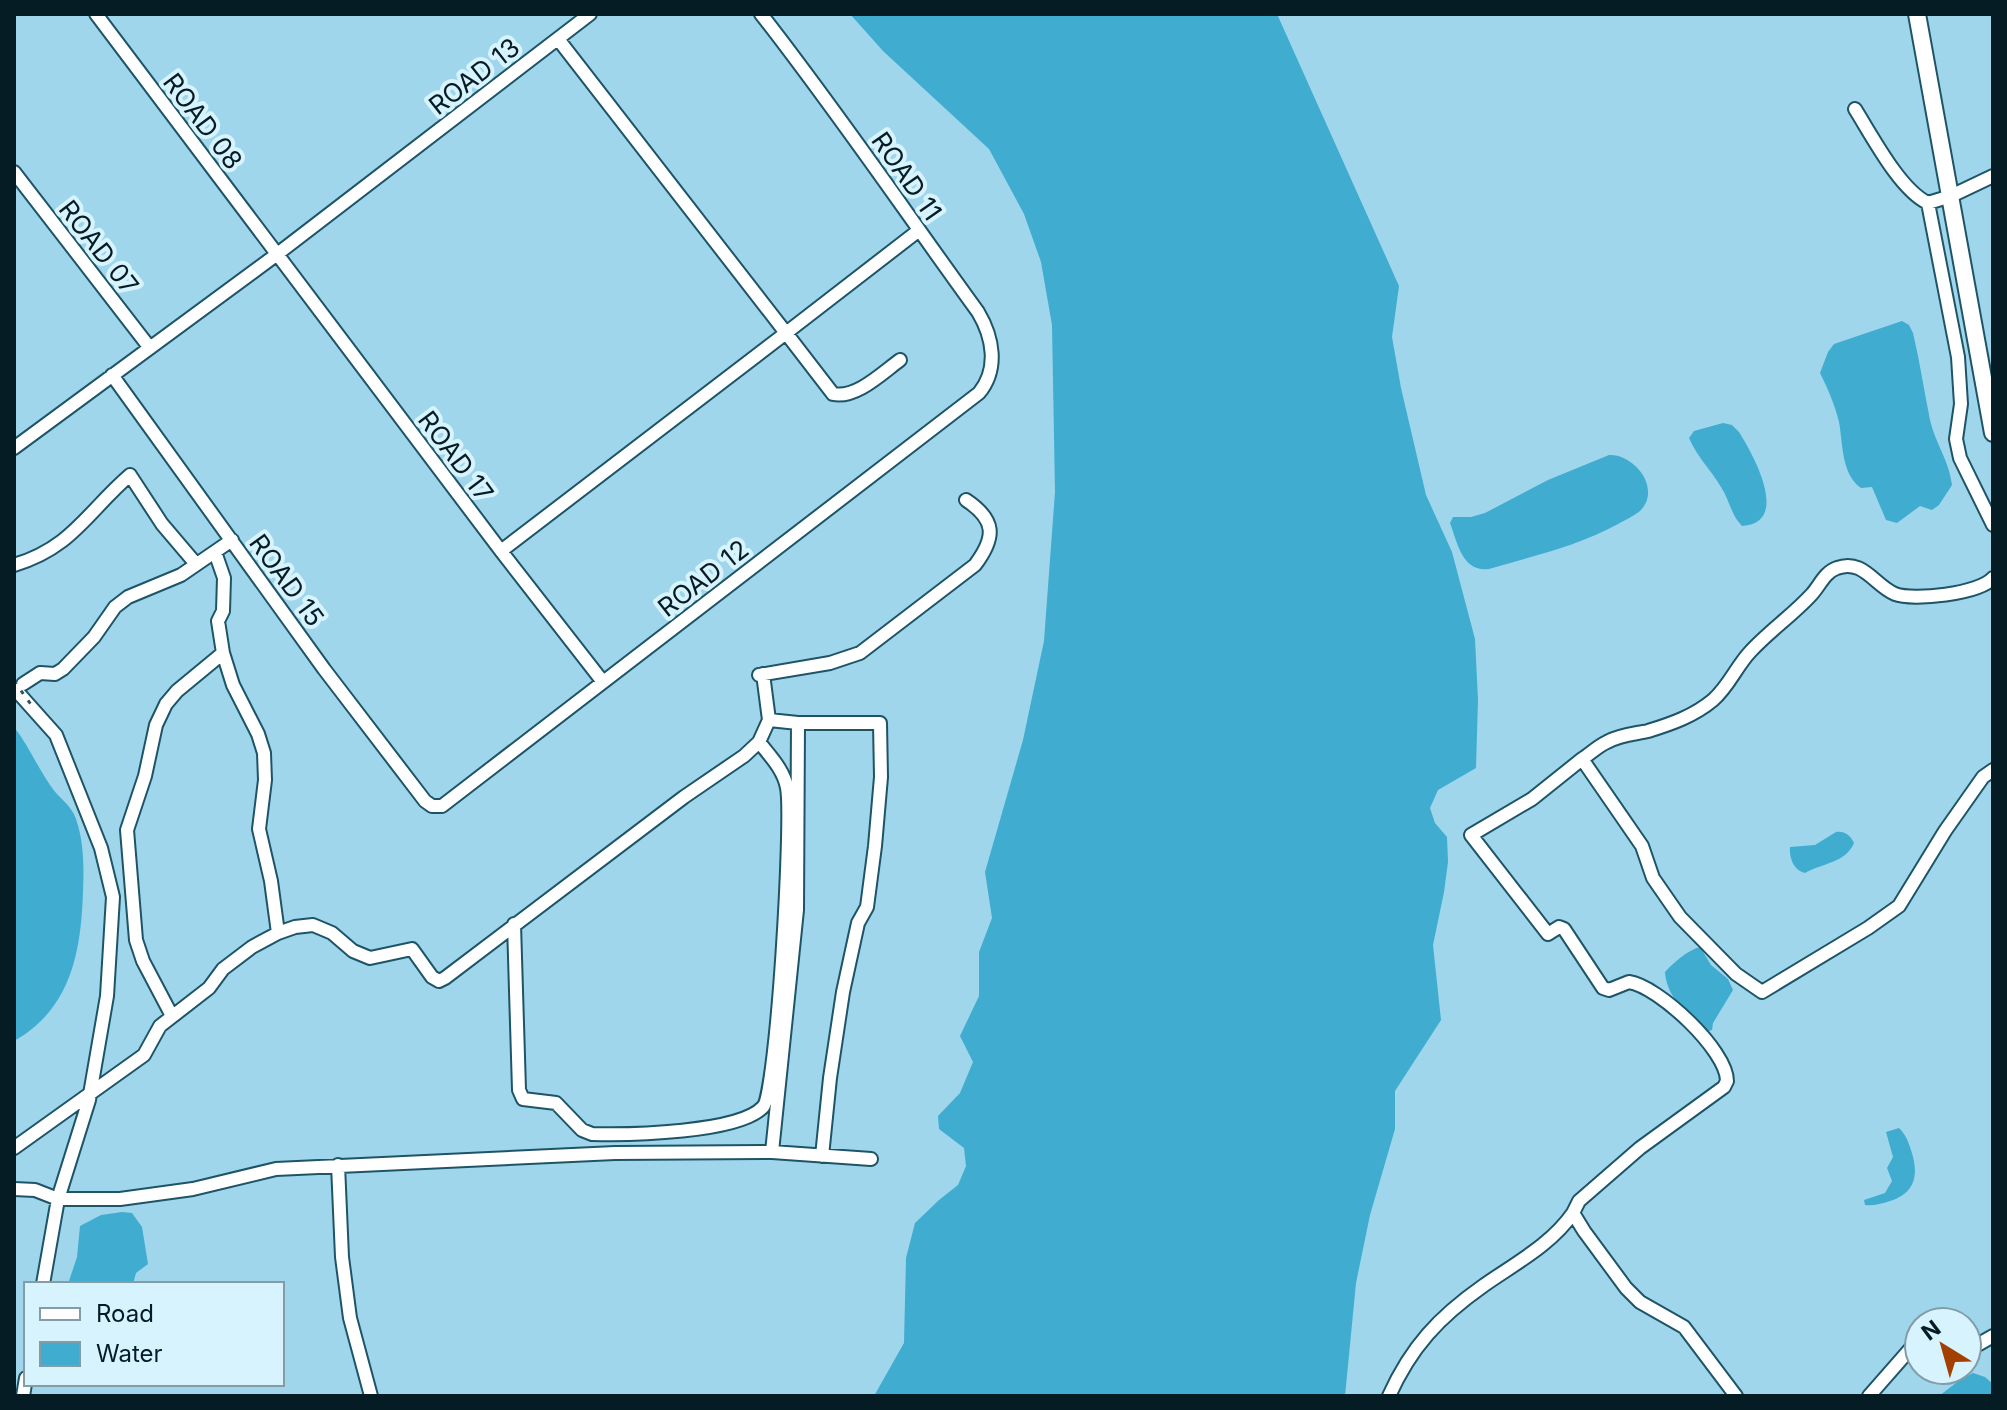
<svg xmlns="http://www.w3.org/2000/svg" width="2007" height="1410" viewBox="0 0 2007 1410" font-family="Inter,sans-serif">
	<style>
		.water { fill: #3facd0 }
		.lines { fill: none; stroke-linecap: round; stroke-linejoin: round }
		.minor-casing { stroke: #1d5467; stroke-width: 16 }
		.major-casing { stroke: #1d5467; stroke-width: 20 }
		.minor { stroke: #fff; stroke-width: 12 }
		.major { stroke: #fff; stroke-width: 16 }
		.rail { stroke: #345461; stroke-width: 3; stroke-dasharray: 4 8; stroke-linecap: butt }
		.labels { text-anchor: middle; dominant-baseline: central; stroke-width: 8; stroke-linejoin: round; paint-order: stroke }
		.street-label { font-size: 26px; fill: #051c24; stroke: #d7f3fe }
	</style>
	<rect width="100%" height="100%" fill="#9fd6ec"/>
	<path class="water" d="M850,14H1277L1399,286L1392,337L1401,388L1426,495L1452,552L1475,639L1478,700L1476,768L1438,790L1430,808L1435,823L1447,837L1448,862L1444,892L1433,945L1441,1020L1395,1091V1129L1370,1215L1356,1283L1345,1396H874L904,1343L906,1258L915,1223L939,1200L958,1185L966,1166L964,1148L939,1129L938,1116L960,1093L973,1062L960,1036L979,996V952L992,918L985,872L1023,740L1044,641L1055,492L1052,325L1041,262L1024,214L989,149L883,51Z
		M1902,321L1909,325L1913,333C1920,362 1924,391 1930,420C1936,445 1949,460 1952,485L1939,505L1932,510L1920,506L1897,523L1886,520L1872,487L1861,488C1841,474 1843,443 1839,422C1835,405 1828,389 1820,373L1828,352L1834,344Z
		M1723,423L1732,425L1739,432C1754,456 1791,523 1742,526C1731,515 1730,501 1721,487C1711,470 1697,457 1689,438L1694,431Z
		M1609,455C1635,454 1662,489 1640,511C1634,516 1625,520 1618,524C1578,546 1533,556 1489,569C1462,572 1458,544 1450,523L1453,517H1471L1485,513L1548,480Z
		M14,727C28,745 37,766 50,785C58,798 71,804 76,819C84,842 84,868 83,892C81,952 71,1009 14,1041Z
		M1836,832C1845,831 1850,835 1854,843C1846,863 1822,863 1805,873C1794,871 1789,858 1790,847L1815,845Z
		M1700,947L1711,965L1728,979L1733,990L1713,1023L1712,1030L1706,1032C1688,1014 1667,999 1665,972C1673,963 1688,950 1700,947Z
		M1899,1128C1906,1135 1908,1141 1911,1150C1919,1174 1916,1193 1890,1201C1881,1204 1873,1206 1865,1205L1864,1200L1885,1193L1892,1181L1887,1168L1893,1157L1886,1132Z
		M122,1212L132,1213L142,1227L148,1264L136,1273L133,1284H68L77,1257L80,1226L101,1215Z
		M1973,1373L1985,1377L1993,1384V1396H1939L1961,1379Z"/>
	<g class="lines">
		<defs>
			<path id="minor" d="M96,14L501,551L603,682
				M1855,109C1872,136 1900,190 1928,203L1951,196L1993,176
				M14,172L150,348
				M1928,203L1958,357L1961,404L1956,439L1960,458L1993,525
				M900,360C882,373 856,399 833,394L786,333L918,231
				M112,375L324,669L425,801L432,806H442L979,393C999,369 993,337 978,312C906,213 837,111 761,14
				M14,448L276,255L590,14
				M501,551L786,333L558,39
				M14,565C72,548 88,511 130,475L162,524L196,564
				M1993,578C1979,594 1913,601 1895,594C1875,586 1863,558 1837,568C1825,572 1820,585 1812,594C1793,615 1769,631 1750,652C1736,667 1729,686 1713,700C1694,716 1671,724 1648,731C1634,734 1619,735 1607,742C1598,746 1590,754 1582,759L1642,846L1653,878L1680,917L1736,974L1762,992L1868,928L1899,906L1945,831L1983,777L1993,770
				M223,653L233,685L258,734L264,753L265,780L259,829L271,881L278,933
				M759,675L830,663L860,653L975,565C996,537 996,520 966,500
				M23,684L40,673L55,674L63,669L94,637L115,607L128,597L181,575L232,540
				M14,688L56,735L101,848L113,897L107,996L89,1100L58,1199L43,1284
				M769,720L798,723L797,910L772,1152
				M798,723H880L881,777L875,846L867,907L858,923L843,992L830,1078L822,1156
				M1582,759L1532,799L1471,835L1548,934L1559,927L1564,929L1603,988L1609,990L1629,982C1658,986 1727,1050 1727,1081L1724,1087L1640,1148L1579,1201L1573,1213L1584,1231L1626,1288L1640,1302L1684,1327L1736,1396
				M514,924L519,1090L523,1099L556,1103L582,1130L592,1134C629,1135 739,1133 763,1107C777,1093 793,818 787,788C784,770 770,756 759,742
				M172,1016L143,961L136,940L127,830L145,776L156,725L166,704L177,691L223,653L218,621L223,611L224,578L215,552
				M14,1148L144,1055L160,1026L209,988L223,969L252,947L278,933L295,927L313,925L332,933L353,951L370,958L412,949L432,977L439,981L445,978L684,797L744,756L759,742L769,720L763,674
				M338,1165L342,1257L350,1318L371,1396
				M14,1189L35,1190L58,1199H120L193,1189L276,1169L615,1153L772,1152L871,1159
				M1936,1322L1943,1318L1953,1322
				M1967,1335L1979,1344L1993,1336
				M23,1396L26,1378
				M1389,1396C1411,1347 1439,1317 1483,1286C1514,1264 1551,1245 1573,1213
				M1869,1396L1919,1339"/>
			<path id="major" d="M1917,14L1993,433"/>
		</defs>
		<use href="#minor" class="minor-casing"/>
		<use href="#major" class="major-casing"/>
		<use href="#minor" class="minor"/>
		<use href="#major" class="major"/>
		<path class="rail" d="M14,681L32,706"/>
	</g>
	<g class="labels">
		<g class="street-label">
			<text transform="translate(474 76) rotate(-38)">ROAD 13</text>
			<text transform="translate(203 121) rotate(53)">ROAD 08</text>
			<text transform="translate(907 176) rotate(55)">ROAD 11</text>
			<text transform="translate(99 247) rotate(52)">ROAD 07</text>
			<text transform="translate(456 456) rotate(53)">ROAD 17</text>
			<text transform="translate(703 578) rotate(-38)">ROAD 12</text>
			<text transform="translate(287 580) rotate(54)">ROAD 15</text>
		</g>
	</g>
	<rect width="2007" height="1410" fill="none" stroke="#051c24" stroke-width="32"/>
	<rect x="24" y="1282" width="260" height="104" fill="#d7f3fe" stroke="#839da7" stroke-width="2"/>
	<rect x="40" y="1308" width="40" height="12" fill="#ffffff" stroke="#839da7" stroke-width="2"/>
	<text x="96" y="1322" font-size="24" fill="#051c24">Road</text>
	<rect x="40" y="1342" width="40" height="24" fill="#3facd0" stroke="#839da7" stroke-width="2"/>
	<text x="96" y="1362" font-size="24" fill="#051c24">Water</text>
	<g transform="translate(1943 1346) rotate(323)"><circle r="38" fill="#d7f3fe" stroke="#839da7" stroke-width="2"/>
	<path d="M0-6L14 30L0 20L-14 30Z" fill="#a23f01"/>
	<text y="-12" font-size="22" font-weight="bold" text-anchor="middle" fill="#051c24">N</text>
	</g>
</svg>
